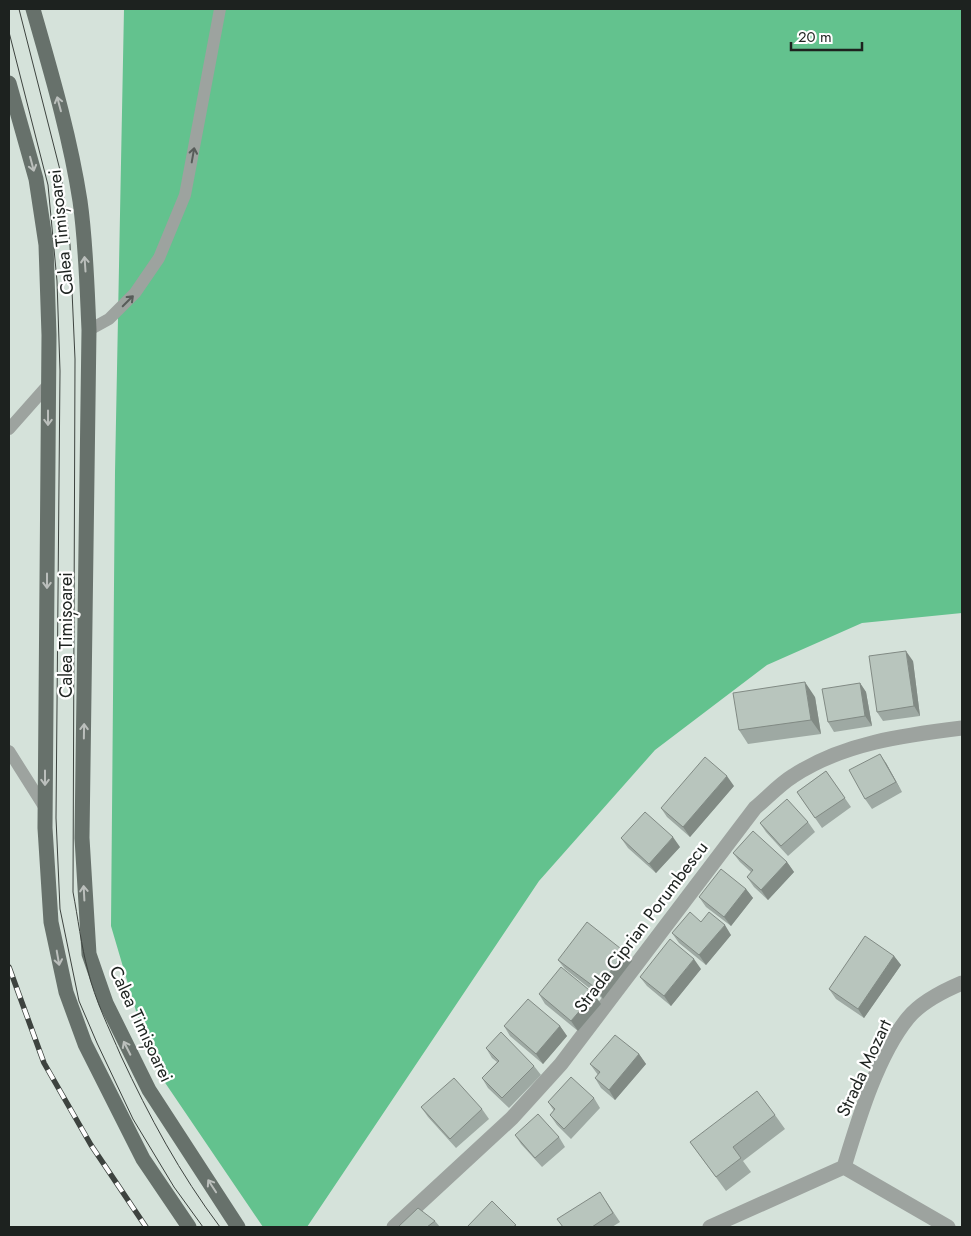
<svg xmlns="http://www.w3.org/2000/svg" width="971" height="1236" viewBox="0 0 971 1236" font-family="Jost,sans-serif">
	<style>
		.forest { fill: #63c28e }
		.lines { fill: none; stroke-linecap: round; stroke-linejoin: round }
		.lane { stroke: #9da39f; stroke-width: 12 }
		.street { stroke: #9da39f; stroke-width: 15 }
		.primary { stroke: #67716b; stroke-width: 15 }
		.tram { stroke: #3d433f; stroke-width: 1 }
		.rail-casing { stroke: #3d433f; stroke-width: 5.5 }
		.rail { stroke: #fff; stroke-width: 4; stroke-dasharray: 11; stroke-linecap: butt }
		.wall { fill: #9ea9a3 }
		.shaded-wall { fill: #818a84 }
		.building { fill: #b8c5bd; stroke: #818a84 }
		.oneway { stroke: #bbbfbc }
		.oneway2 { stroke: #575c59 }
		.labels { text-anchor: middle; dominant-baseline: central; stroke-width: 4.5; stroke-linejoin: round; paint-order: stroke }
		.street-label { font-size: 18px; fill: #1d221f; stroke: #fff }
	</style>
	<rect width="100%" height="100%" fill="#d5e2da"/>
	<path class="forest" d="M124,9H962V613L862,623L767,665L655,750L539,881L307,1227H263L151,1062L111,926L115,472Z"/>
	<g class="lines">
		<path class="lane" d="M89,330L109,319L135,293L159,258L185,195L220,9
			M9,429L48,385
			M9,751L45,808"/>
		<path class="street" d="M844,1167C858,1121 877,1056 908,1018C921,1002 943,991 962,983
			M844,1167L948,1227
			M394,1227L512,1118L561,1064L755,808C768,797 780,784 793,776C843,743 905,735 962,728
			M710,1227L844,1167"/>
		<path class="primary" d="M33,9C51,72 70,136 80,201C86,243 87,287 89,330L82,838L89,954L106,1003L149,1090L238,1227
			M9,83L36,179L46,245L49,335L45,828L51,922L66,992L85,1044L143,1159L189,1227"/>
		<path class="tram" d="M19,9L61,174L70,245L75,359L73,892C78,918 81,945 88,971C95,1000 109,1028 121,1056C149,1116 180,1174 220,1227
			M9,32L48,185L57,281L60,371L56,818L60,909L79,1001L97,1043L133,1119L174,1187L203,1227"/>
		<defs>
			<path id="rail" d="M9,967L44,1063L91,1145L146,1227"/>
		</defs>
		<use href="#rail" class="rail-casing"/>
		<use href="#rail" class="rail"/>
	</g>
	<path class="wall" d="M913,661L920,716L883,721L877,712Z
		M860,683L866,692L872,726L834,732L828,722Z
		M815,697L821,734L748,744L739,730Z
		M886,763L902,792L872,809L865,799Z
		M826,771L851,807L822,828L797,792Z
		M734,786L690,837L667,817L661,808Z
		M808,822L815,832L788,856L766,832L760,823Z
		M621,838L680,847L656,873L628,848Z
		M733,853L787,862L794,872L768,900L754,887L747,877L751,872L740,862Z
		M746,889L753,898L731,926L706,907L699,897Z
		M701,922L731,935L706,965L679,943L672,933Z
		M894,956L901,965L864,1018L836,999L829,989Z
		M558,960L632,961L603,999L565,969Z
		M701,969L671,1006L647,986L640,977Z
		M539,994L601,1004L578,1031L545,1004Z
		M504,1026H560L567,1036L543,1064L510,1036Z
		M486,1048L534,1066L541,1075L509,1108L488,1088L482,1078L497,1062L492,1058Z
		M639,1054L646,1064L615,1100L601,1088L595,1078L598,1075L590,1064Z
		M594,1098L600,1108L571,1139L557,1125L550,1115L554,1111L548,1102Z
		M421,1107L482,1109L489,1119L456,1148L428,1117Z
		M775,1115L785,1129L743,1161L751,1172L726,1191L690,1142Z
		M515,1135L559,1137L565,1147L542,1167L521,1144Z
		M606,1201L620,1222L612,1227H563Z
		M435,1221L440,1227H398Z"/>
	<path class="shaded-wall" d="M906,651L913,661L920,716L914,706Z
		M805,682L815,697L821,734L811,720Z
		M860,683L866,692L872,726L865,716Z
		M880,754L886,763L902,792L896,782Z
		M727,776L734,786L690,837L683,827Z
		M673,837L680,847L656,873L649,864Z
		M787,862L794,872L768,900L761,890Z
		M746,889L753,898L731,926L724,917Z
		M725,925L731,935L706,965L699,955Z
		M625,952L632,961L603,999L597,989Z
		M894,956L901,965L864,1018L858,1009Z
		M694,959L701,969L671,1006L664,996Z
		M594,994L601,1004L578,1031L571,1021Z
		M560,1026L567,1036L543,1064L536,1054Z
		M639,1054L646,1064L615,1100L609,1090Z"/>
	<path class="building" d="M906,651L914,706L877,712L869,656Z
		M805,682L811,720L739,730L733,693Z
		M860,683L865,716L828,722L822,689Z
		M880,754L896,782L865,799L849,770Z
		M705,757L727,776L683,827L661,808Z
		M826,771L845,798L815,818L797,792Z
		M787,799L808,822L781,846L760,823Z
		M645,812L673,837L649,864L621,838Z
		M753,831L787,862L761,890L747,877L753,870L733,853Z
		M721,869L746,889L724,917L699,897Z
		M690,912L701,922L709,912L725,925L699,955L672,933Z
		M587,922L625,952L597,989L558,960Z
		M865,936L894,956L858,1009L829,989Z
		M670,939L694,959L664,996L640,977Z
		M561,967L594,994L571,1021L539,994Z
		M528,999L560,1026L536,1054L504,1026Z
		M501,1032L534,1066L502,1098L482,1078L499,1061L486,1048Z
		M615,1035L639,1054L609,1090L595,1078L600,1072L590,1064Z
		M571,1077L594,1098L564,1129L550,1115L555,1109L548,1102Z
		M454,1078L482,1109L450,1139L421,1107Z
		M757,1091L775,1115L733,1147L741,1158L716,1177L690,1142Z
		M538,1114L559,1137L535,1158L515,1135Z
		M600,1192L613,1213L592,1227H563L557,1219Z
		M492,1201L516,1225L513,1227H467Z
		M418,1208L435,1221L427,1227H398Z"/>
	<defs><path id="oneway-shaft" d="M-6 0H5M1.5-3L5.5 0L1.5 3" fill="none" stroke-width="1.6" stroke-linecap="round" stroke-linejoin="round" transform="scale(1.25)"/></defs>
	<g class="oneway">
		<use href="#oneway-shaft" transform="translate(59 104) rotate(-105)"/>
		<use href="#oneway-shaft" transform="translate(32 164) rotate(75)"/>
		<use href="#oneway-shaft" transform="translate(85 264) rotate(-94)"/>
		<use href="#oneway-shaft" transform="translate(48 418) rotate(90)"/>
		<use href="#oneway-shaft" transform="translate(47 581) rotate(90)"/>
		<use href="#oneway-shaft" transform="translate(84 731) rotate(-89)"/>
		<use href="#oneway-shaft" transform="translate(45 778) rotate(90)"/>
		<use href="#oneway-shaft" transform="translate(84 893) rotate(-93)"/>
		<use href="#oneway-shaft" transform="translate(58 958) rotate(80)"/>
		<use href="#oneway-shaft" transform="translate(127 1048) rotate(-117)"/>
		<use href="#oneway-shaft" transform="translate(212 1186) rotate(-123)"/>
	</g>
	<g class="oneway2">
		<use href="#oneway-shaft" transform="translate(193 155) rotate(-80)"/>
		<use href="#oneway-shaft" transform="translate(128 301) rotate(-45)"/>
	</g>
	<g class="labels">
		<g class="street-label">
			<text transform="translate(61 232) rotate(-96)">Calea Timișoarei</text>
			<text transform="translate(66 635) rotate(-90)">Calea Timișoarei</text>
			<text transform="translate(641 927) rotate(-53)">Strada Ciprian Porumbescu</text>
			<text transform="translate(141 1024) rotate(65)">Calea Timișoarei</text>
			<text transform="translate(864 1068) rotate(-65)">Strada Mozart</text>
		</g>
	</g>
	<rect width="971" height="1236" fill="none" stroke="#1d221f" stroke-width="20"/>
	<path d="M791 42v8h71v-8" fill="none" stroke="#1d221f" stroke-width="2.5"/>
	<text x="798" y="42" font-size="15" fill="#1d221f" stroke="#ffffff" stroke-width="4" paint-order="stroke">20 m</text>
</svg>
